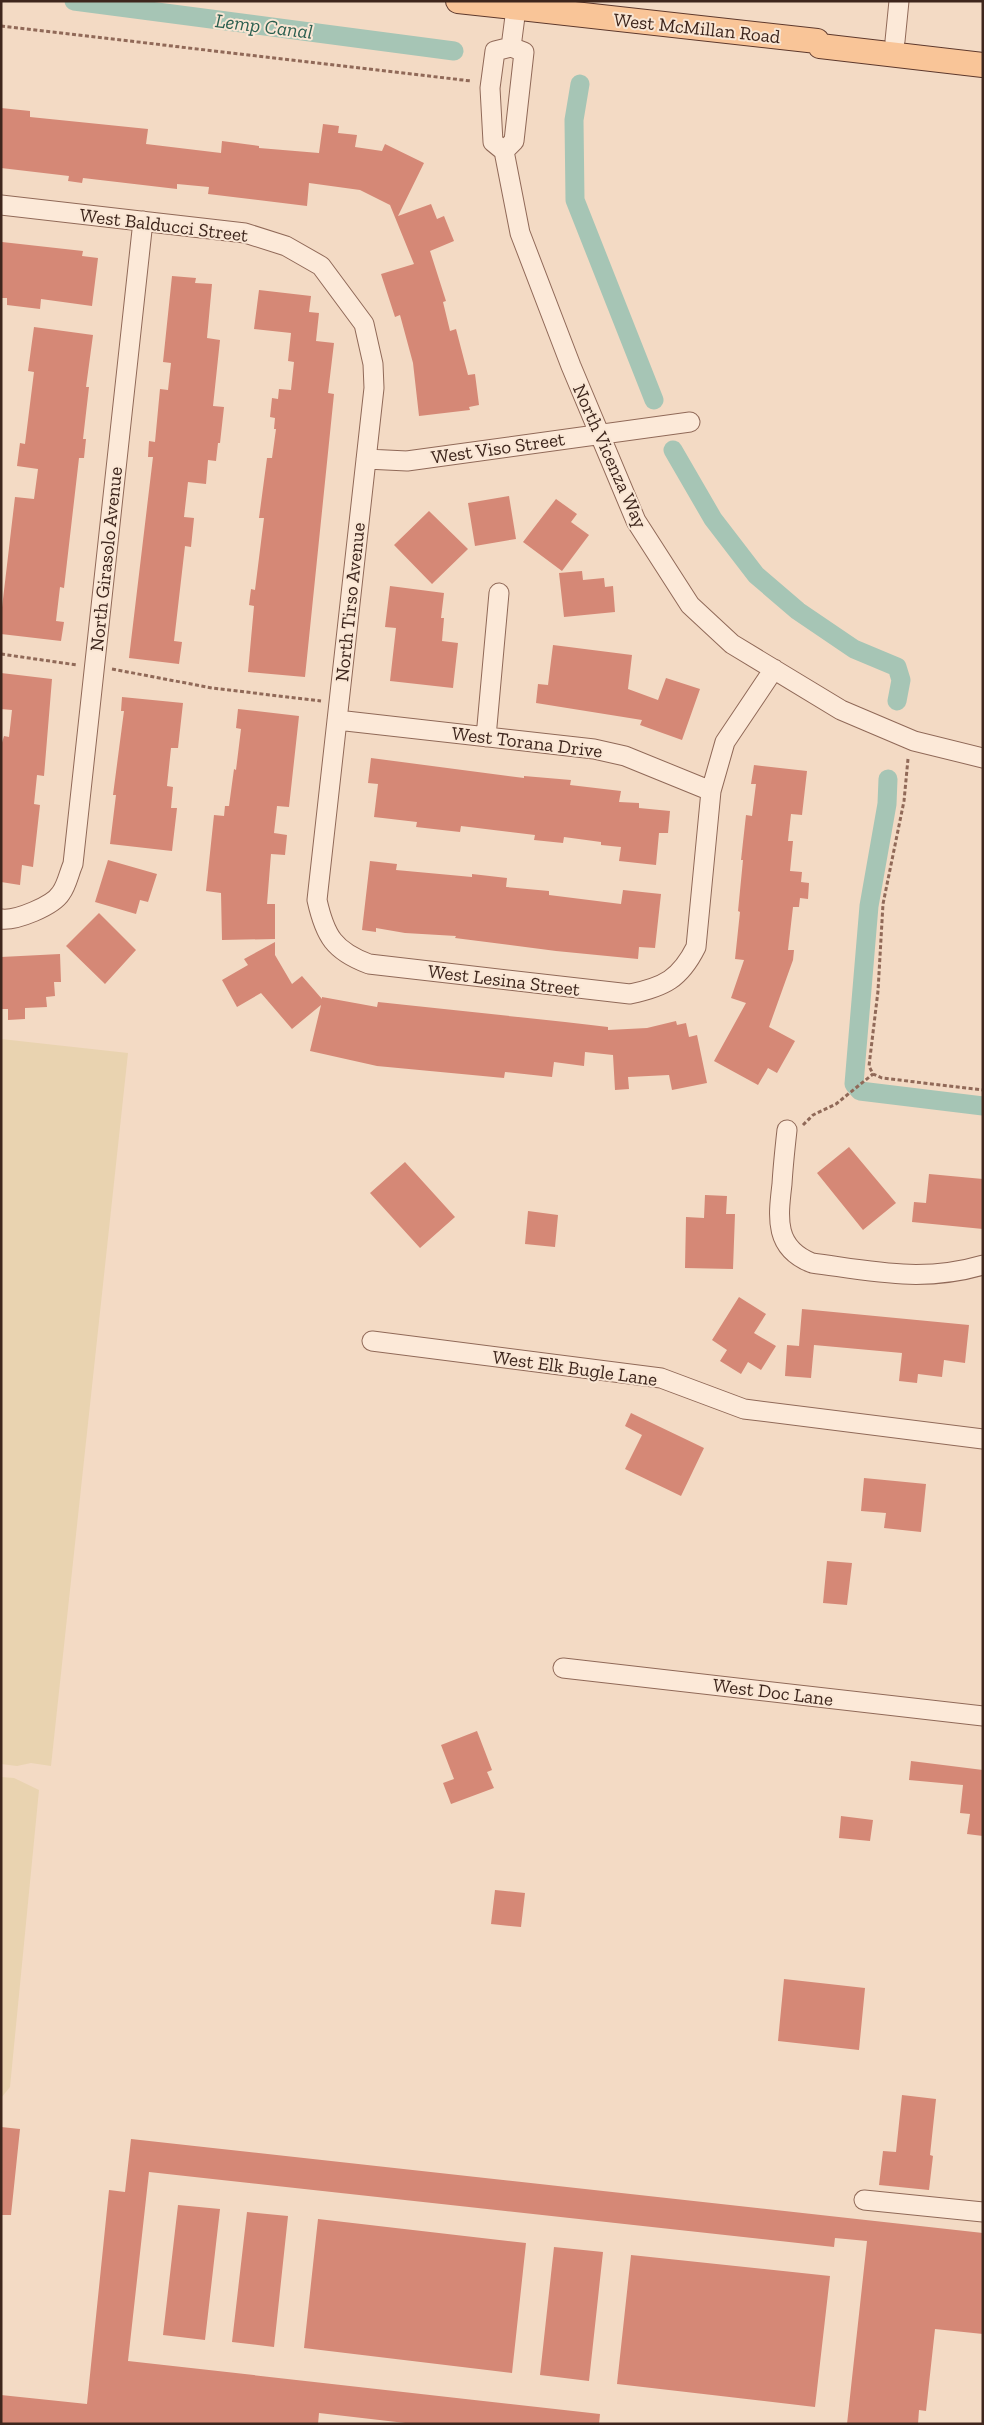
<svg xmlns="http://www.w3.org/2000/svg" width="984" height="2425" viewBox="0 0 984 2425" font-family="'Zilla Slab',serif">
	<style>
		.farmland { fill: #e9d3b0 }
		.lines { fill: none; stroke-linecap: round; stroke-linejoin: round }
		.canal { stroke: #a6c5b5; stroke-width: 19 }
		.building { fill: #d58876 }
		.minor-casing { stroke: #906958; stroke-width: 21 }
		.major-casing { stroke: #5d382c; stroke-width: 26 }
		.path { stroke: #906958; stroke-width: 3; stroke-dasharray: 4 2.5; stroke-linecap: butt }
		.minor { stroke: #fce9d8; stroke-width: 19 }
		.major { stroke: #f9c598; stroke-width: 24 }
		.labels { text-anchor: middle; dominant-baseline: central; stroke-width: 4; stroke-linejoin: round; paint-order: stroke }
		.street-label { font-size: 19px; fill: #3e261d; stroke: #f9e6d4 }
		.water-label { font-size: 20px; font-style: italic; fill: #2b5f50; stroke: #f9e6d4 }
	</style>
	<rect width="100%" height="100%" fill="#f3dac4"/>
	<path class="farmland" d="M1,1039L128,1053L51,1766L31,1763L17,1766L1,1764Z
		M1,1777L14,1778L39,1790L10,2087L1,2098Z"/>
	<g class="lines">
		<path class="canal" d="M74,1L454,51
			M580,84L574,120L575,200L654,400
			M673,450L713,519L756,575L798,611L854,649L897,667L901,680L897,701
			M888,779L887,804L869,906L854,1084L860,1091L983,1106"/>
	</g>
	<path class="building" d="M1,108L30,111V117L148,129L146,144L221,153L222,141L259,146V148L319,153L323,124L339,126L338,133L357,135L355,147L382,151L385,144L424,163L398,216L431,204L437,219L444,216L454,241L430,251L446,301L443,302L450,331L456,329L468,375L475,374L479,405L469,407L470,410L419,416L413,363L400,315L395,317L381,274L414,264L390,205L360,190L309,183L307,206L208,194L209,187L177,184V189L83,178L82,183L68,181L69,176L1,168Z
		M2,242L83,251L82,256L98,258L92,306L41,299L40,309L7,305V298H1Z
		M172,276L196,278L195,283L212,284L207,338L220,340L213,406L224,407L220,443H218L216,461L208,460L206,484L188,482L184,517L194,518L191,547L185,546L174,641L182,642L179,664L129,658L153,457H148L149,441L155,442L160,389L168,390L171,363L163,362Z
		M259,290L311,296L309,312L319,313L316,341L334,343L328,393L334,394L305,677L248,672L254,606L249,605L251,589L255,590L264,518H259L267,458H272L276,429H274L275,418L270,417L272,398L278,399L279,389L291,390L294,362L288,361L291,333L254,329Z
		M34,327L93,335L86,387H89L83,439H86L84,458H79L64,588L60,587L56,621L64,622L61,641L1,634V616L15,497L34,499L38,469L17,466L20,443L25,444L34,372L28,371Z
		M509,496L516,539L475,546L468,503Z
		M556,499L577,514L571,522L589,535L562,571L523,542Z
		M429,511L468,549L432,584L394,545Z
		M582,571L583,580L604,578L605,587L613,586L615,612L564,617L559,573Z
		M390,586L444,593L441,618H444L442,641L458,643L453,688L390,681L396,628L385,627Z
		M553,645L632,655L628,689L658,700L666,678L700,689L682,740L640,725L642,720L536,703L538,684L548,685Z
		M1,673L52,679L44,776L37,775L34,804L40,805L33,867L22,865L20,885L1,882V746L4,736L9,737L12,710L1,709Z
		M122,697L183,703L178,748H171L167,786L173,787L171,808H177L172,851L110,844L116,795H113L124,711H121Z
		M238,709L299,716L289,807L277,806L274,833L287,835L285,855L271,854L267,904H275V939L222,940L221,893L206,891L214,815L224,816L225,806H229L234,769L236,770L241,729L236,728Z
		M371,758L524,778V776L571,780L570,785L621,791L619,802L639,803V808L670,811L668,833H659L656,865L619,861L621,847L601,845V842L564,837L563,843L534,840L535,835L461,826L460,832L416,827L417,822L374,817L378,784L368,783Z
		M754,765L807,771L802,815L791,814L788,841H793L790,871L802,872L801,882L809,883L808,899L800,898L799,907H793L788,950H794L793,960L769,1027L795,1041L777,1073L768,1068L758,1085L714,1061L746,1003L731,998L744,960L735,959L740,912L738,911L743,860H741L746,815L752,816L756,784H751Z
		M108,860L157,874L148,902L140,900L136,914L95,902Z
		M370,861L397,864L396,870L472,877V874L507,878L506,887L549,891V895L621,904L623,890L661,894L655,948L639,947L638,959L556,951L455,938L456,936L405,933L376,928V932L362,930Z
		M99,913L136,950L105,984L66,946Z
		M275,942V955L292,984L302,976L322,999V997L377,1007L378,1002L565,1022L608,1027V1030L647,1028L676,1021L677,1025L686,1023L689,1037L697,1035L707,1083L672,1090L669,1075L628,1077L629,1089L615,1090L613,1055L585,1052L584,1066L554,1062L552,1077L505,1072L504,1078L377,1066L310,1051L321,1005L292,1029L261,993L237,1007L222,980L248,965L244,959Z
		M60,954L61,982H54L55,996L46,997L47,1007L25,1008V1019L8,1020V1009H1V957Z
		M849,1147L896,1203L863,1230L817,1173Z
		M405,1162L455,1217L420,1248L370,1193Z
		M929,1174L983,1179V1229L912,1222L914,1202L926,1203Z
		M705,1195L727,1196L726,1214H735L733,1269L685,1268L686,1217L704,1218Z
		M528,1211L558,1215L555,1247L525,1244Z
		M739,1297L766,1314L754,1333L776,1346L761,1370L748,1362L741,1374L720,1361L727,1350L712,1340Z
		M802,1309L969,1325L965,1363L944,1360L942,1377L918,1374L917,1383L899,1381L902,1353L814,1345L811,1378L785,1376L787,1345L799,1346Z
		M631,1413L704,1448L681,1496L625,1469L642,1435L625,1426Z
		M864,1478L926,1484L921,1532L884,1528L886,1513L861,1511Z
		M827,1561L852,1563L847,1605L823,1603Z
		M477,1731L492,1770L487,1772L494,1788L451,1804L443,1783L454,1779L441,1745Z
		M911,1761L983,1770V1836L967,1834L970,1814L960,1813L963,1785L909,1780Z
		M841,1816L873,1820L870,1841L839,1838Z
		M495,1890L525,1893L521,1927L491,1924Z
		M784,1979L865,1988L859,2050L778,2041Z
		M902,2095L936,2099L930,2155L933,2156L929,2190L879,2185L883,2151L896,2152Z
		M1,2127L20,2129L11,2215H1Z
		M131,2139L983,2233V2334L935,2329L926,2411L919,2410L918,2424H847L867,2241L835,2238L834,2247L149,2172L128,2361L600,2414L599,2424H414L319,2413L318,2424H1V2395L87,2404L109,2190L125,2192Z
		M178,2205L220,2209L205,2340L163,2335Z
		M247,2212L288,2216L274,2347L232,2342Z
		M318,2219L526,2243L512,2373L304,2348Z
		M554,2247L603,2252L589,2381L540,2375Z
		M631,2255L830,2276L815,2407L617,2384Z"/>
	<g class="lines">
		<defs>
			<path id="minor" d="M895,41L899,1
				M511,47L524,52L514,141L504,151L493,142L490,88L495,51Z
				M511,47L517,1
				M504,151L520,233L571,366L636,521L690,605L732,644L841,710L914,741L983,758
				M1,205L245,233L286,246L321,266L364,324L373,364L374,388L317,900C325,936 334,951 369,964L630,994C664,987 680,979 696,947L711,791L725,742L774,669
				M366,459L407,461L690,422
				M337,720L594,749L625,756L711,791
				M486,737L499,593
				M1,919C16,921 53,906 61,893C67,885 69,873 73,864L143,221
				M787,1130C785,1148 783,1166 782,1184C778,1218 774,1248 812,1263C872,1271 922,1283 983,1265
				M372,1341L661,1378L744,1409L983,1439
				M563,1668L983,1716
				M864,2200L983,2212"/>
			<path id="major" d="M458,1L817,41L820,46L983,65"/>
		</defs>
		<use href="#minor" class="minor-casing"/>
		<use href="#major" class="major-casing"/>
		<path class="path" d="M1,26L471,81
			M1,654L77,665
			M112,669L212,688L321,701
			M908,759L904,801L883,904L878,991L869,1066L873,1074L882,1078L983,1090
			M803,1125L813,1115L836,1104L873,1074"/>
		<use href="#minor" class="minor"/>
		<use href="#major" class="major"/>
	</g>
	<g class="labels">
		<g class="street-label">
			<text transform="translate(697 28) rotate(6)">West McMillan Road</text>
			<text transform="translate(164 225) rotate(7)">West Balducci Street</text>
			<text transform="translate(498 448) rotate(-8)">West Viso Street</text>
			<text transform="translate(610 456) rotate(66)">North Vicenza Way</text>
			<text transform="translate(106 559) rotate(-84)">North Girasolo Avenue</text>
			<text transform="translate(350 602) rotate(-84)">North Tirso Avenue</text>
			<text transform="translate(527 742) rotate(7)">West Torana Drive</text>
			<text transform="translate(504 980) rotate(7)">West Lesina Street</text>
			<text transform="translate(575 1368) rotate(8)">West Elk Bugle Lane</text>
			<text transform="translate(773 1692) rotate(7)">West Doc Lane</text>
		</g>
		<g class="water-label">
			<text transform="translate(264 26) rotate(7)">Lemp Canal</text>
		</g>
	</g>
	<rect width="984" height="2425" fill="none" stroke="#3e261d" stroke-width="5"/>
</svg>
